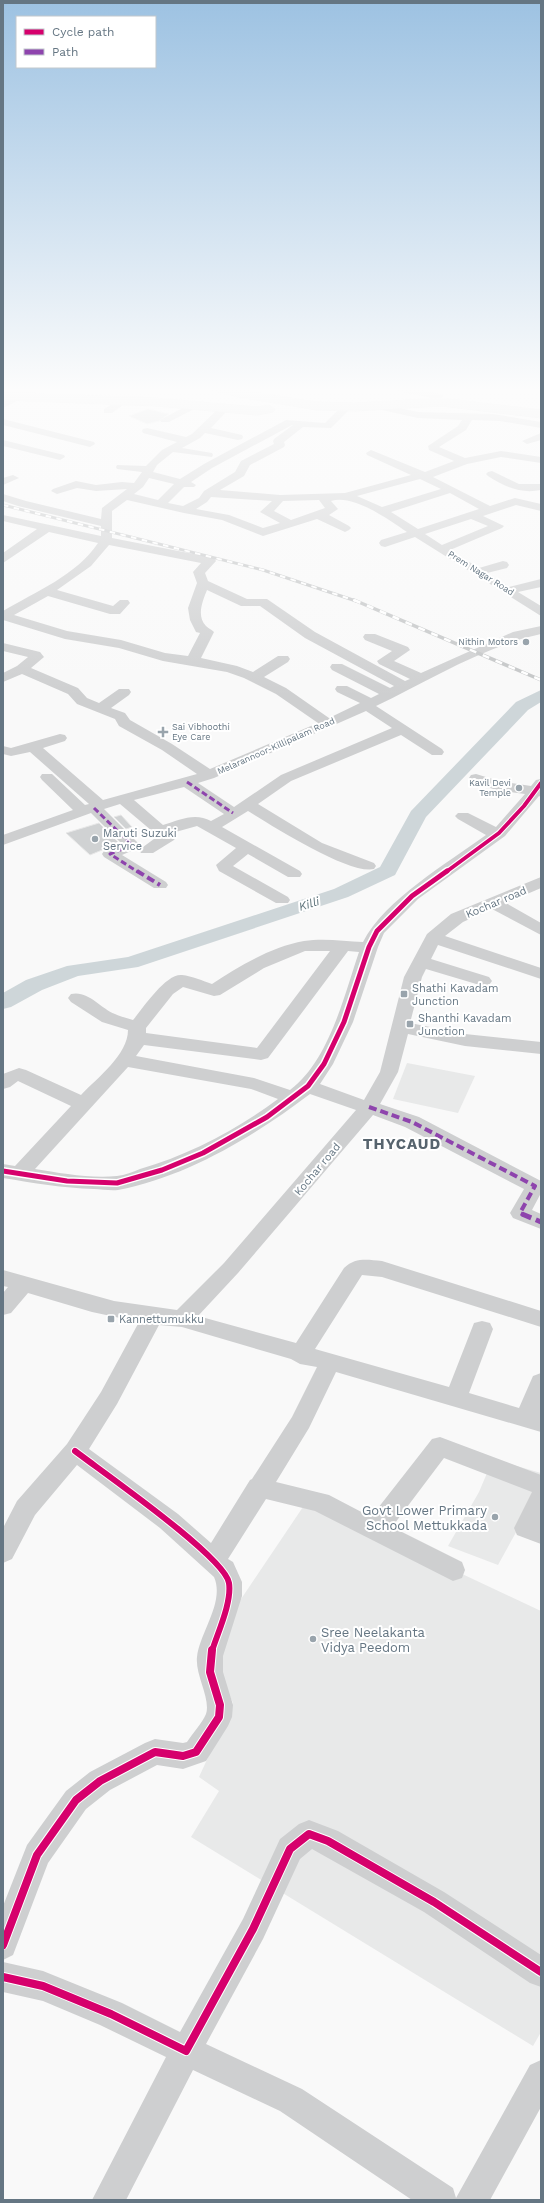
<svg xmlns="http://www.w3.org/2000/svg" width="544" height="2203" font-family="'Work Sans',sans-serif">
  <rect width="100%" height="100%" fill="#f9f9f9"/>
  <g fill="#e8e9e9">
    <path d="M407 1063 475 1076 458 1113 393 1099Z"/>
    <path d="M493 1459 541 1473V1487L498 1565 448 1546 479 1492Z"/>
    <path d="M307 1501 541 1611V2032L533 2046 191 1837 219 1791 199 1777 233 1703 214 1664 231 1614Z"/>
  </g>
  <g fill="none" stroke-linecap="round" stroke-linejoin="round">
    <path fill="#ced6d9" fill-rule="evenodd" d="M541 690V702L528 710 426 817 395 875 348 897 138 967 78 976 42 990 11 1007 3 1009V993L26 980 67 966 128 957 334 889 380 867 411 811 516 702Z"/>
  </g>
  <g fill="#d0d2d3" stroke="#e8e8e8">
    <path d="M148 409 169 414 159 421 147 424 129 416Z"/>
    <path d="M121 815 132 827 126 829 114 817Z"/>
    <path d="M99 823 119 843 90 855 66 833Z"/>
  </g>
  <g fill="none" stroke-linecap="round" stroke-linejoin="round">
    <g stroke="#d5d6d7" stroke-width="1">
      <g id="major">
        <path d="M210 388H228L317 402 355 403 441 398 541 410V418L441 406 355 411 317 410 238 397 212 390Z"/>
        <path d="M3 392 156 398 257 407 269 405 275 409 273 412 257 415 156 406 3 400Z"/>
      </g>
    </g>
    <g fill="#cecfd0" fill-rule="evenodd">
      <path d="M237 388H250L240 393 235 390Z"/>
      <path d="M391 388H410L442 394 443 396 438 399 396 391Z"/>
      <path d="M17 394 22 397 21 399 3 408V401Z"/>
      <path d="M122 398 126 399V403L112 413H104V409Z"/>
      <path d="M192 403 196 404V408L169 422H161L160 420Z"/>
      <path d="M377 403 418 412 493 414 541 422V428L500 421 472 420 466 430 439 447 465 458 501 451 541 457V463L501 457 467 464 433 477 490 506 515 498 541 504V511L516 505 483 516 504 526 502 528 450 550 479 568 503 561 507 562 509 565 507 568 487 573 509 587 541 579V587L518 592 541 606V616L415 537 385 547 381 546 379 543 381 540 407 532C389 520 354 494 331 501L338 509 329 515 349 526 351 528 349 530 345 532 317 519 263 536 222 520 184 513 127 500 112 511V538L214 558 216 561 205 573 208 581 247 599H267L315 632 405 681 410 679 379 664 377 661 392 651 365 640 363 637 365 634H375L408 647 410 650 394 661 421 673 513 632 541 626V634C484 646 428 681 376 706L442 749 444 752 442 755H432L401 735 291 781 258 804 322 843 374 863 376 866 374 869C349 875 271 825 248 811L222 827 300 871 302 874 300 877H288L248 854 233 866 288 897 290 900 288 903H276L219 871 216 865 236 848 197 826 172 833 176 837 174 840 153 853H141L139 850 158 836 120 804 104 809 140 845 138 848 122 855 166 882 168 885 166 888H154L104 857 102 854 104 851 122 844 91 813 3 845V835L73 810 42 780 40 777 42 774H52L85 805 89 804 30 752 11 756 3 754V746L11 748 60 734 65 735 67 738 65 741 43 748 103 800 197 774 162 750 119 726 115 719 77 704 68 694 22 674 3 682V673L17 666 28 657 3 651V643L40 652 44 657 31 668 78 688 87 698 99 703 119 689H129L131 692 129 695 111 708 125 713 130 720 172 744 210 769 318 723 276 694 244 678 227 672 163 661 119 648 65 639 3 620V611C35 592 77 575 98 543L49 532 3 563V553L37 529 3 521V515L101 536V526L18 506 3 501V494L26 501 101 519 102 508 127 489 96 491 77 488 57 494 51 491 53 489 76 481 96 485 122 482 134 483 142 472 117 469 116 467 117 465 146 466 162 450 177 442 143 433 142 431 143 429 147 428 186 437 192 434 220 407 224 406 229 409 211 428 242 435 243 437 242 439 238 440 205 433 200 438 182 448 212 453 213 455 212 457 173 452 157 465 153 472 180 479 204 464 286 420 325 423 343 405 347 404 352 407 331 428 303 427 284 442 285 445 284 447 250 465 244 476 220 490 280 495 345 493 411 475 367 455 366 453 371 450 425 472 454 461 429 450 428 446 458 426 462 420 418 418 373 408V404ZM292 425H293L274 439 273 441 274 444 241 461 235 472 204 491 199 498 183 506 168 503 184 487H194L196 485 191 482 212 468ZM149 478 174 484 158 500 134 494 143 487ZM420 479 441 489 382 507 357 496ZM450 493 479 509 418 529 391 512ZM211 497 272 501 260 512 280 523 263 528 229 515 196 509 207 502ZM319 500 325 508 291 520 274 511 283 501ZM471 519 488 526 442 545 425 534ZM109 545 201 563 193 572 197 583 188 608 190 620 196 632 200 633 188 656 165 653 121 640 67 631 14 615 48 596 110 614H120L130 603 128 600H120L113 606 57 590 91 566ZM207 590 241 606H260L305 638 394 686 390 688 342 664H332L330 667 332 670 379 694 371 698 347 686H337L335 689 337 692 360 703 329 718 286 688 264 677 288 662 290 659 288 656H278L253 672 237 666 201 658 214 632C211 629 209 629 206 626 196 616 203 600 207 590ZM366 711 392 728 281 775 234 807 198 783 214 778ZM184 787 224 814 211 821C195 812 179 820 163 825L134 800Z"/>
      <path d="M3 419 94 442 95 444 90 447 3 425Z"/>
      <path d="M541 433V440L527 444 522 441Z"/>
      <path d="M3 440 64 455 65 457 60 460 3 446Z"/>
      <path d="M492 471 519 484H541V490C521 494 505 487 488 476L486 474 488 472Z"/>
      <path d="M13 475 19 478 3 485V478Z"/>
      <path d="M476 774 499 781 531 786 536 780 541 779V797L539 796 505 836 418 899 384 933 378 947 353 1022 333 1064 320 1084 364 1100 380 1072 404 977 427 934 451 914 541 877V888L506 903 541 923V935L492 909 463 922 445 936 541 968V979L438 945 431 959 489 977 492 981 489 985 483 986 426 969 422 977 410 1023 465 1034 541 1042V1054L465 1046 408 1034 398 1072 380 1104 419 1117 541 1181V1193L532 1210 541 1214V1229L513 1218 510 1213 524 1189 405 1127 373 1115 238 1273 198 1316 296 1343 344 1268C356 1257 367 1260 382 1261L541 1311V1327L382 1277 362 1275 315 1349 449 1387 474 1323 482 1321 490 1323 493 1329 469 1393 519 1408 533 1376 541 1373V1432L336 1372 309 1428 276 1482 329 1495 371 1517 432 1439 440 1437 541 1475V1544L517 1535 514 1528 532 1492 444 1458 392 1527 462 1562 465 1570 462 1578 453 1581 315 1511 266 1499 228 1559 233 1562 242 1582V1596L223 1656V1672L233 1705 232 1717 228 1726 206 1761 183 1769 157 1765 110 1790 86 1809 48 1863 13 1955 3 1960V1906L27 1845 66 1791 90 1772 145 1743 155 1739 183 1743 187 1742C193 1733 202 1723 206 1714 211 1699 195 1675 197 1657 200 1632 225 1602 214 1577L160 1528 77 1465 35 1515 12 1559 3 1563V1528L17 1501 67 1444 101 1392 139 1322 92 1312 28 1293 11 1313 3 1315V1293L8 1287 3 1286V1270L114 1301 177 1310 224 1263 356 1110 310 1094C256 1135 187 1177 118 1190 110 1191 101 1189 94 1189 63 1188 33 1183 3 1178V1164L15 1166 71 1106 18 1081 10 1087 3 1089V1074L19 1068 26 1070 81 1095C97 1078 128 1055 128 1030L102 1022 71 1002 68 998 71 994C88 990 100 1008 115 1014 121 1017 127 1018 133 1020 143 1008 166 973 182 975 192 976 203 981 212 984 239 966 271 947 304 941 323 938 344 941 363 942 385 899 448 863 486 835L458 819 455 816 458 813H468L496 827 525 794 496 790 471 781 469 778 471 775ZM305 951H330L257 1048 146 1033V1028L173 994 183 987 214 996 220 995 264 968ZM348 951 359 952C344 996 329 1061 290 1090L254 1078 136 1056 144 1045 261 1060 268 1058ZM128 1067 251 1089 278 1099C238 1129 189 1155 140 1169 133 1172 125 1175 117 1176 92 1179 60 1173 35 1169ZM159 1325 182 1327 291 1359 300 1364 317 1367 292 1417 252 1479 250 1480 211 1543 178 1514 89 1449 117 1404Z"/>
      <path d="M309 1820 338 1831 444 1892 541 1955V1987L530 1983 424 1912 312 1849 300 1859 263 1939 206 2044 302 2089 453 2188 456 2198 530 2065 541 2060V2107L490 2200H412L280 2111 193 2070 126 2200H92L166 2057 100 2025 43 2001 3 1992V1962L43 1971 122 2003 180 2032 243 1919 280 1839 299 1824Z"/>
    </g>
    <use href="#major" fill="#e1e2e2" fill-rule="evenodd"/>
    <g stroke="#c3c5c6" stroke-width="3">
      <path id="rail-far1" d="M3 505 263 570 356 601"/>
    </g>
    <g stroke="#c3c5c6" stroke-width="3.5">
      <path id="rail" d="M354 600 541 680"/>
    </g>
    <use href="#rail-far1" stroke="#fff" stroke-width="2" stroke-dasharray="5.5" stroke-linecap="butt"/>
    <use href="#rail" stroke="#fff" stroke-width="2.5" stroke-dasharray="7" stroke-linecap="butt"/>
    <g stroke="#8e44ad" stroke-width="3" stroke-dasharray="6 3" stroke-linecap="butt">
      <path d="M187 782 233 813"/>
      <path d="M94 808 132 845 110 854 138 872"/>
    </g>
    <g stroke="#8e44ad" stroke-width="4" stroke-dasharray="8 4" stroke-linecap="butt">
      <path d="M137 871 160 885"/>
      <path d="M369 1107 412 1122 535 1186 520 1213 524 1215"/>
    </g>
    <path stroke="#8e44ad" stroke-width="5" stroke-dasharray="10 5" stroke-linecap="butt" d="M522 1214 541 1222"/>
    <g stroke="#fff" stroke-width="6">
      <path id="cycleway-far3" d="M446 872 499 833 524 806 541 783"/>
    </g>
    <g stroke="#fff" stroke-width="8">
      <path id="cycleway-far2" d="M3 1171 67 1181 117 1183 162 1170 203 1153 267 1117 308 1086 324 1064 344 1022 369 947 377 931 412 896 447 871"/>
    </g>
    <g stroke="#fff" stroke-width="8">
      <path id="cycleway-far1" d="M75 1451C101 1471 225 1557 229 1583 232 1602 218 1632 212 1651"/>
    </g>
    <g stroke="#fff" stroke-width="10">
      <g id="cycleway">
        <path d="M3 1945 37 1855 76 1800 100 1781 155 1752 183 1756 196 1752 219 1717 220 1705 210 1672 212 1650"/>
        <path d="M3 1977 43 1986 111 2014 186 2051 253 1929 290 1849 309 1834 328 1841 434 1902 541 1972"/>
      </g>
    </g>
    <use href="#cycleway-far3" stroke="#d6006c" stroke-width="4"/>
    <use href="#cycleway-far2" stroke="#d6006c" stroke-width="5"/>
    <use href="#cycleway-far1" stroke="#d6006c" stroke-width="6"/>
    <use href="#cycleway" stroke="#d6006c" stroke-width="8"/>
  </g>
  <linearGradient id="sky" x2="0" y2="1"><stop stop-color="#9dc2e2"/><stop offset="0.56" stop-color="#fcfcfc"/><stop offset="1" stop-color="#fcfcfc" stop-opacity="0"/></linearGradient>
  <rect width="544" height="696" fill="url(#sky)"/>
  <g fill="#99a4ac" stroke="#fff" stroke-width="1.5">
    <circle cx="526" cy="642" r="4"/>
    <path d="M161 726h4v4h4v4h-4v4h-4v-4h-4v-4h4z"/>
    <circle cx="519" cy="788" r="4"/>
    <circle cx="95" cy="839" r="4"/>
    <rect x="400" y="990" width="8" height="8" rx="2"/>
    <rect x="406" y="1020" width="8" height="8" rx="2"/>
    <rect x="107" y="1315" width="8" height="8" rx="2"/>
    <circle cx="495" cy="1517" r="4"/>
    <circle cx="313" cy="1639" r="4"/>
  </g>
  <g text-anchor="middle" stroke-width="4" stroke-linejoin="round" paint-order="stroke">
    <g font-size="9" fill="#657683" stroke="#fff">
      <text transform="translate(481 573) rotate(32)" y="3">Prem Nagar Road</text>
      <text transform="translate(276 746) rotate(-24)" y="3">Melarannoor-Killipalam Road</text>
    </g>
    <g font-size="9" fill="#657683" stroke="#fff" text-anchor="end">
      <text x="518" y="645">Nithin Motors</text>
      <text x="172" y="730" text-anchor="start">Sai Vibhoothi<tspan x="172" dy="10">Eye Care</tspan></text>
      <text x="511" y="786">Kavil Devi<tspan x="511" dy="10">Temple</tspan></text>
    </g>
    <g font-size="11" fill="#657683" stroke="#fff" text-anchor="start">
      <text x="103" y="837">Maruti Suzuki<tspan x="103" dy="13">Service</tspan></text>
      <text x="412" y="992">Shathi Kavadam<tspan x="412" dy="13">Junction</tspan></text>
      <text x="418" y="1022">Shanthi Kavadam<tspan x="418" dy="13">Junction</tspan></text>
      <text x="119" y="1323">Kannettumukku</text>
    </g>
    <g font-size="11" fill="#657683" stroke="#fff">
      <text transform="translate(496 902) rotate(-23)" y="4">Kochar road</text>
      <text transform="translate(317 1169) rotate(-50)" y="4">Kochar road</text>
    </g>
    <g font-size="12" font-style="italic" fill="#60757c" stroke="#fff">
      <text transform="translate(309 904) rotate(-18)" y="4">Killi</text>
    </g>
    <g font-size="13" fill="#657683" stroke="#fff" text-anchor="end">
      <text x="487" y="1515">Govt Lower Primary<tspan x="487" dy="15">School Mettukkada</tspan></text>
      <text x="321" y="1637" text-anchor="start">Sree Neelakanta<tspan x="321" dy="15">Vidya Peedom</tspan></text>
    </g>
    <g font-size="15" font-weight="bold" letter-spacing="1" fill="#57646e" stroke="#fff">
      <text x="402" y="1149">THYCAUD</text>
    </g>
  </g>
  <rect width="544" height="2203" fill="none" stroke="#657683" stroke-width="8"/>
  <rect x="16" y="16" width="140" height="52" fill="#ffffff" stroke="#c1c8cd"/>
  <rect x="24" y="29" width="20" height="6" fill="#d6006c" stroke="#c1c8cd"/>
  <text x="52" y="36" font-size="12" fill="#657683">Cycle path</text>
  <rect x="24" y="49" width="20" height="6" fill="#8e44ad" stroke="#c1c8cd"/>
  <text x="52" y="56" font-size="12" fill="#657683">Path</text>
</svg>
